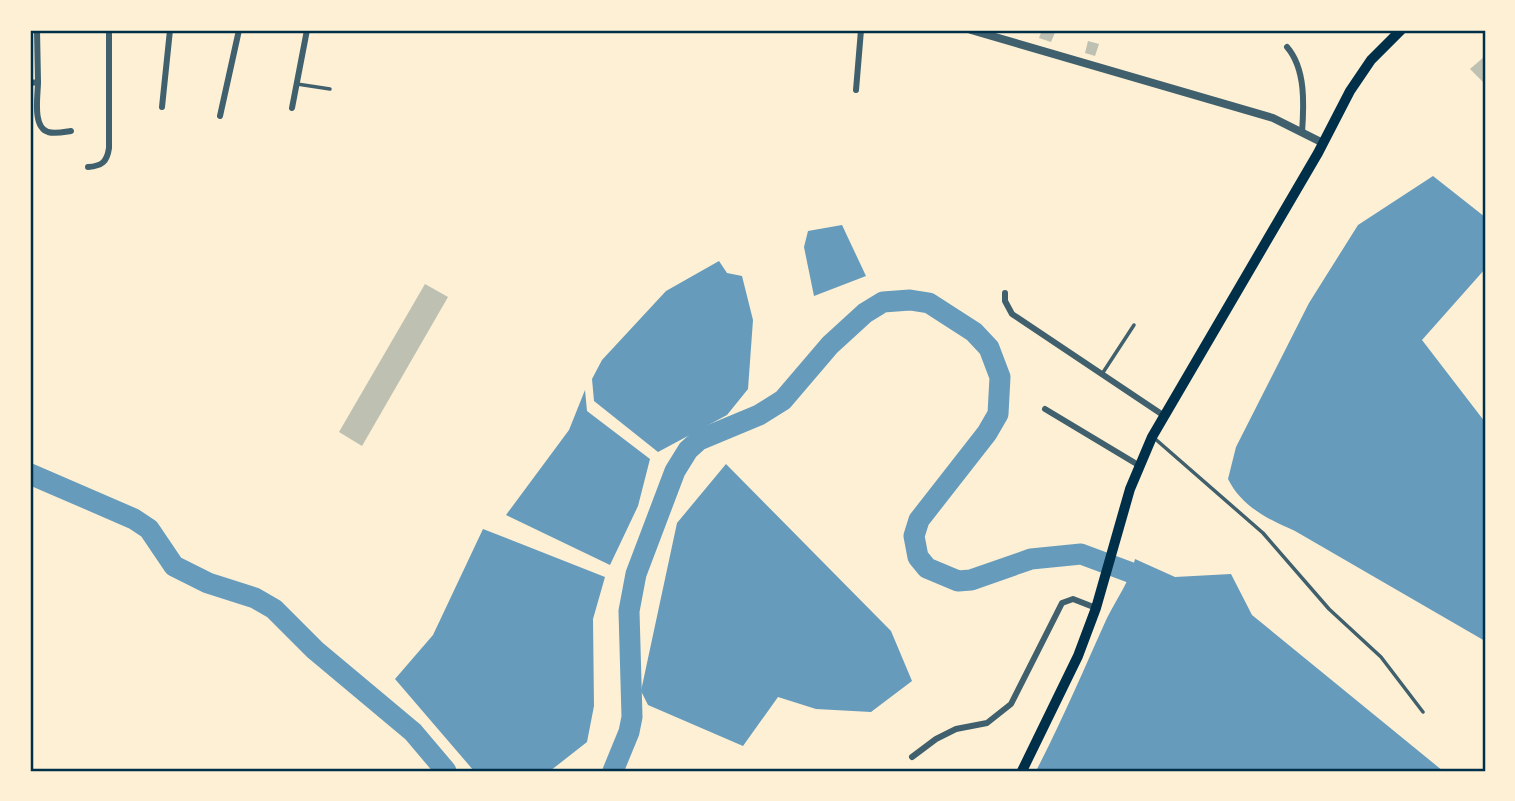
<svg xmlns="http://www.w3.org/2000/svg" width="1515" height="801" font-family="Figtree,sans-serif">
  <rect width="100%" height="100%" fill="#fdf0d5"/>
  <g fill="#669bbc">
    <path d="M1433 176 1485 217V269L1422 340 1485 422V641L1295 531C1268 519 1242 507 1228 479L1236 447 1309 303 1358 225Z"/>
    <path d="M842 225 866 276 814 296 804 247 808 231Z"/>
    <path d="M719 261 727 273 742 276 753 320 748 389 727 415 658 452 594 401 592 379 602 360 666 291Z"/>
    <path d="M585 390 587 411 650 459 638 506 610 565 506 515 569 430Z"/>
    <path d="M726 464 891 631 912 681 871 712 816 709 778 697 743 746 648 705 641 691 677 523Z"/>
    <path d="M483 529 605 577 593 619 594 706 587 742 550 771H474L395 679 433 635Z"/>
    <path d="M1135 559 1175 577 1231 574 1252 615 1443 771H1036C1062 721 1084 669 1107 618 1117 598 1130 581 1135 559Z"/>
  </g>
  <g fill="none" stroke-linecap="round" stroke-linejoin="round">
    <g stroke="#669bbc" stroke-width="21">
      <path d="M30 474 134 519 149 529 174 566 208 583 255 598 274 609 315 650 413 732 446 771"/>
      <path d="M613 771 629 732 632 717 629 611 636 574 675 471 688 450 699 440 759 415 783 400 830 345 865 313 883 302 910 300 929 303 974 332 989 348 1000 377 998 414 987 433 919 520 914 536 918 557 927 568 958 581 971 580 1031 559 1081 554 1132 573"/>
    </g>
  </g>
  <g fill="#bec0b2">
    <path d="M1042 30H1056L1051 42 1039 38Z"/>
    <path d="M1088 41 1099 44 1095 56 1085 53Z"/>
    <path d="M1485 56V84L1470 69Z"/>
    <path d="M425 284 448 297 362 446 339 432Z"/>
  </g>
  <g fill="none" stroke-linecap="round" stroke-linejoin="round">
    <g stroke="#3f606c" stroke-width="3.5">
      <path d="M297 84 330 89"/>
      <path d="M1102 374 1134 325"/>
      <path d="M1153 437 1263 533 1329 609 1381 657 1423 712"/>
    </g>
    <g stroke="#3f606c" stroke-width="6">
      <path d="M1287 47C1306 69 1304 105 1302 133"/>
      <path d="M38 82C38 95 32 127 48 132 55 134 64 132 71 131"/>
      <path d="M30 83 38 82 37 30"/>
      <path d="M856 90 861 30"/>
      <path d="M162 107 170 30"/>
      <path d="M292 108 307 30"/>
      <path d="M220 116 239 30"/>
      <path d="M88 167C102 166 107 162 109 148V30"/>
      <path d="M1005 293V301L1012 314 1163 415"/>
      <path d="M1045 409 1140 466"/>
      <path d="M912 757 936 739 956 729 987 723 1011 704 1062 603 1073 599 1096 608"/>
    </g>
    <path stroke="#3f606c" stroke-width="8" d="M971 30 1273 118 1323 143"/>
    <path stroke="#003049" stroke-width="10" d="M1022 771 1078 656 1096 608 1130 489 1152 437 1318 153 1350 91 1371 60 1401 30"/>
  </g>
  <rect width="1515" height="801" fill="none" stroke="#fdf0d5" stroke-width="63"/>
  <rect x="32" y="32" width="1452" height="738" fill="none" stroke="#003049" stroke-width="2.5"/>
</svg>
